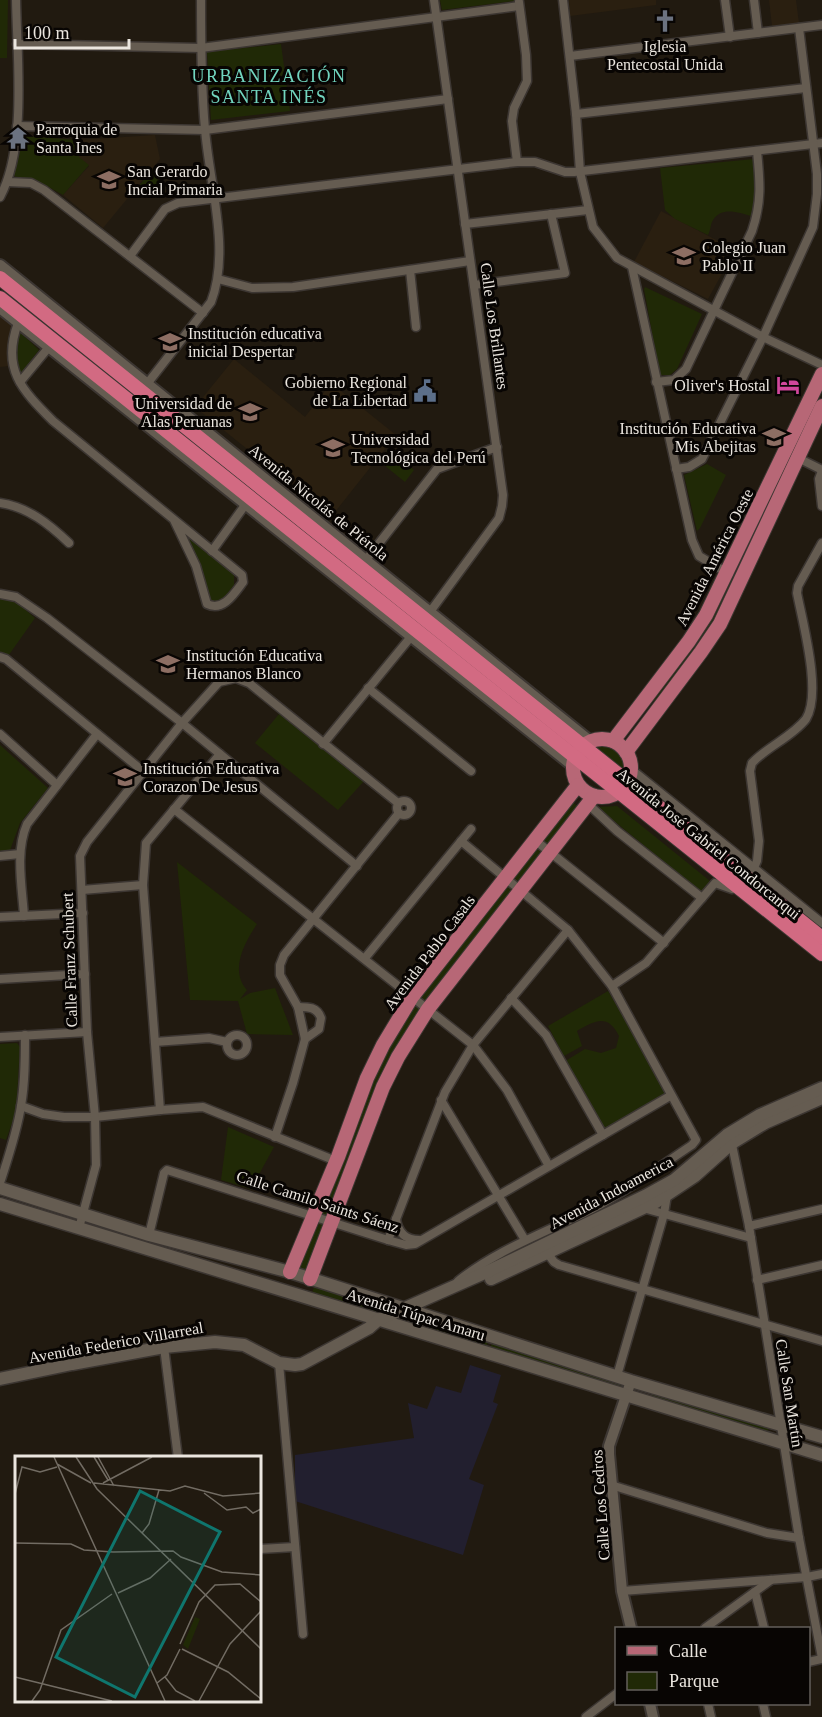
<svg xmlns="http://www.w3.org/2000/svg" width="822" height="1717" font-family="Georgia,serif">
  <rect width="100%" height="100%" fill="#211a10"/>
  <g fill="#2a1f10">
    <path d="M569 0H656V5L570 16Z"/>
    <path d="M769 0H796L799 23 772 26Z"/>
    <path d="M155 135 160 159 103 228 63 195 89 166 78 157V140Z"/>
    <path d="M661 211 735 250 708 299 634 262Z"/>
    <path d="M0 310 16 323 7 349 9 366 0 367Z"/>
    <path d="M234 359 305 417 331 383 396 435 331 517 195 407Z"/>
  </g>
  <path fill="#221f2f" d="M470 1365 501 1375 493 1402 498 1404 469 1479 484 1485 463 1555 295 1501V1455L414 1438 408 1403 427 1409 436 1386 461 1393Z"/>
  <g fill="#202906">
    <path d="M0 0H8L7 58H0Z"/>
    <path d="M440 0H515V1L442 10Z"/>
    <path d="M281 44 290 111 211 120 207 52Z"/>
    <path d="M24 136 78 140 79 157 89 165 63 195 45 185 14 176Z"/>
    <path d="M754 159 757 182 751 216C739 213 722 206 713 220 710 225 711 229 708 235L675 219 665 210 660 168Z"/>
    <path d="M156 165 163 196 147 185 141 190 138 187Z"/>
    <path d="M645 287 702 314 677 369 670 375H660L644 289Z"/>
    <path d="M21 333 39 350 21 373 17 372 15 341Z"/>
    <path d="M389 449 414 470 405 482 379 461Z"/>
    <path d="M707 464 726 475 700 528 697 531 684 475Z"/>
    <path d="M181 532 231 570 234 576V585L222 600 211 605 193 564Z"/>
    <path d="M728 577 738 582 715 627 658 704 650 697Z"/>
    <path d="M16 597 21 606 35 618 6 659 0 656V598Z"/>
    <path d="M279 714 364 781 338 810 255 743Z"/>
    <path d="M597 744C615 747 626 755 627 774L592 747Z"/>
    <path d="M0 745 48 788 20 823 9 853H0Z"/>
    <path d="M571 801 580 808 522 884 513 877Z"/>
    <path d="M617 806 710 881 701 892 597 807Z"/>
    <path d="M177 862 257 924C245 942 229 970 247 990L240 999 250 993 275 988 293 1035 247 1034 238 1001 190 1000Z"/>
    <path d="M508 884 516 890 428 1004 420 998Z"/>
    <path d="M608 991 670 1095 605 1134 562 1063 585 1049 601 1053 616 1048 619 1036C608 1014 596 1020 577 1031L582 1046 564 1056 548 1026Z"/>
    <path d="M416 1001 425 1009 387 1069 333 1218 320 1214 378 1065Z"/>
    <path d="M17 1043 20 1047 16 1112 6 1140 0 1138V1044Z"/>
    <path d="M228 1127 274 1147 251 1189 221 1180Z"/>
    <path d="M318 1219 330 1223 310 1275 298 1270Z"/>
    <path d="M314 1287 384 1307 381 1317 311 1296Z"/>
    <path d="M430 1321 489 1339 486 1348 427 1330Z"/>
    <path d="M493 1340 625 1381 622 1390 490 1349Z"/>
    <path d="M654 1388 770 1425 766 1436 650 1400Z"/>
  </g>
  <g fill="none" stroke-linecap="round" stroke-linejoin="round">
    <g stroke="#3c3632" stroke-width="11">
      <g id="minor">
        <path d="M563 0 576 114 580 172 593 227 617 258 763 337 822 365"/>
        <path d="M725 0 730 37"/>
        <path d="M754 0 758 33"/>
        <path d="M17 44 201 48 519 6"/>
        <path d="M570 56 822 25"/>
        <path d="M576 114 806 88"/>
        <path d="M17 126 205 130 448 99"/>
        <path d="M517 162 512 121 514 108 527 81 526 55 519 2"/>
        <path d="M8 182 31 183 44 190 203 313"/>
        <path d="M0 197C27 147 17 57 16 0"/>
        <path d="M465 224 588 210"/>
        <path d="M130 256 165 209 178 203 517 162H535L565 172H574L822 143"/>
        <path d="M632 267 692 540 699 556 729 574"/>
        <path d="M410 270 416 327"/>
        <path d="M218 279 252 288 293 287 470 261"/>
        <path d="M474 285 565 273 551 214"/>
        <path d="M18 323C1 369 22 390 53 421L242 575 243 582C234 594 223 612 207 604L196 566 174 520"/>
        <path d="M20 382 49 347"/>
        <path d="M656 382 674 380 686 369 752 231C762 202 760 181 757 151"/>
        <path d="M129 407 211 302C231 251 209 182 205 129 201 86 201 43 201 0"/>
        <path d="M798 458 822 470"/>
        <path d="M676 469 689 467 702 459 763 337 813 227 817 194V174L799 28"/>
        <path d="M822 471 819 479 822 506"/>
        <path d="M0 503C28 507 49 524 69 543"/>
        <path d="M212 551 248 501"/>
        <path d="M366 560 437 469 497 447"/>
        <path d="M0 594 16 597 47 618 182 723 357 866"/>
        <path d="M427 616 499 518 502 506 503 495 434 0"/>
        <path d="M0 657 6 659 144 772"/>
        <path d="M368 688 471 771"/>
        <path d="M0 734 57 785"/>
        <path d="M323 744 414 633"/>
        <path d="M631 769 822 923"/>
        <circle cx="404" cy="808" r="7"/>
        <path d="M588 804 617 831 702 898"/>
        <path d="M174 809 473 1045 507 1090 549 1166"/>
        <path d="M536 841 664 943"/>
        <path d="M0 856 20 854"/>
        <path d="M82 890 143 885"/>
        <path d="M24 916C22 886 15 852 27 824L97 734"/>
        <path d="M0 917 83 913"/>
        <path d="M365 958 471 829"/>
        <path d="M0 979 85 974"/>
        <path d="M612 986 646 963 715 883 732 889 738 887 753 870 757 861 759 841 750 771 752 763C768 746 792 737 806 719 822 693 803 624 797 593L798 586 822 543"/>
        <path d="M511 998 546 1035 603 1135"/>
        <path d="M298 1007C309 1007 317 1007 321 1018L319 1029 305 1039"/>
        <circle cx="237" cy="1045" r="10"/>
        <path d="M0 1037 87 1032"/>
        <path d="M155 1042 209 1038 227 1042"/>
        <path d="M441 1100 525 1240"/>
        <path d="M21 1106 43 1114 64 1117H95L160 1110 203 1107 336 1161"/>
        <path d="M160 1110 143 885 146 843 220 754"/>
        <path d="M275 1137 293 1083 305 1039 298 1007 280 975V965L284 955 399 813"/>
        <path d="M731 1140 749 1226 799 1538 822 1658"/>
        <path d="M0 1183C8 1158 17 1132 21 1106 25 1082 25 1059 25 1035"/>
        <path d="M643 1208 751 1238"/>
        <path d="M396 1219C398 1232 405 1240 419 1240"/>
        <path d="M749 1226 822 1209"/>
        <path d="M79 1228 96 1165 95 1117 87 1032 80 856 87 842 182 723 219 682 236 678 249 683 398 803"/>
        <path d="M149 1235 164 1173 167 1170 388 1240 406 1245 415 1244 670 1096"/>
        <path d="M388 1240 445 1092 473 1045 568 930"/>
        <path d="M548 1254 554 1262 559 1265 822 1341"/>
        <path d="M757 1280 822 1265"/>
        <path d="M458 1281C499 1248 550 1231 596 1207 629 1190 660 1166 692 1145L696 1140 612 986 568 930 461 841"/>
        <path d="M164 1347 178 1458"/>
        <path d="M279 1363 303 1634"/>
        <path d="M617 1376 664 1214 667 1195"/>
        <path d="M611 1485 767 1533 799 1538"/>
        <path d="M260 1549 295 1547"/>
        <path d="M622 1591 807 1577 822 1574"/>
        <path d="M755 1592 764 1628"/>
        <path d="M705 1628 771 1580"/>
        <path d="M808 1662 822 1659"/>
        <path d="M708 1704 711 1717"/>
        <path d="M763 1704 766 1717"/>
        <path d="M586 1717 616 1694"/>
      </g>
    </g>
    <g stroke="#3c3632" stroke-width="14">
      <g id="tertiary">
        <path d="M0 265 590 741"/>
        <path d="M0 308 573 766"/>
        <path d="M631 1381 609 1446V1454L622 1591 631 1628"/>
        <path d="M650 1704 653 1717"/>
      </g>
    </g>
    <g stroke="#3c3632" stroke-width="15">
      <g id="secondary">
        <path d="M0 1188 149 1235 290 1272 631 1381 822 1437"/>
        <path d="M0 1204 822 1455"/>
        <path d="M491 1279 656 1202 695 1176 732 1143 765 1123 822 1098"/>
        <path d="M0 1379 72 1364 164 1347 215 1342 244 1345 279 1363 295 1365 302 1364 369 1328 378 1320 489 1271 645 1196 674 1180 727 1135 760 1115 822 1088"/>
      </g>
    </g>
    <g stroke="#3c3632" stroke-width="16">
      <g id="primary">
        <circle cx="602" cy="768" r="29"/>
        <path d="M613 741 689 641 706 615 822 374"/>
        <path d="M626 752 701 652 720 624 822 406"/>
        <path d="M290 1272 338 1157 367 1078 383 1045 412 997 578 785"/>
        <path d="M310 1279 383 1087 398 1057 428 1009 594 796"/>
      </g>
    </g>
    <g stroke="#3c3632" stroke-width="16">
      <g id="trunk">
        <path d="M0 278 822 938"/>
        <path d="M0 298 822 954"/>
      </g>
    </g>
    <use href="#minor" stroke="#655c51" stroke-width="8"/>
    <use href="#tertiary" stroke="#655c51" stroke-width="10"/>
    <use href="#secondary" stroke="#655c51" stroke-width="12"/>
    <use href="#primary" stroke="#b76776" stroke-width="14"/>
    <use href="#trunk" stroke="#d26a82" stroke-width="14"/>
  </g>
  <defs>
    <g id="church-bare" transform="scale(1.8)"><path d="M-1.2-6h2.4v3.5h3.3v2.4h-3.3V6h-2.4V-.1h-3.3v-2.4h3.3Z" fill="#6b7280" stroke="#080503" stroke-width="2.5" paint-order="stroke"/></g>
    <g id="temple-bare" transform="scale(1.8)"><path d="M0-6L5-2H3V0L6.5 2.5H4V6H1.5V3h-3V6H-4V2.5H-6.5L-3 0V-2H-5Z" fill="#6b7280" stroke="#080503" stroke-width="2.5" paint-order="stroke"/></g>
    <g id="school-bare" transform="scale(1.8)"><path d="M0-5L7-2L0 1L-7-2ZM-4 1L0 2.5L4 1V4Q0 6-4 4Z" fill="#8d6e63" stroke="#080503" stroke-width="2.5" paint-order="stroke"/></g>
    <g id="university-bare" transform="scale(1.8)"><path d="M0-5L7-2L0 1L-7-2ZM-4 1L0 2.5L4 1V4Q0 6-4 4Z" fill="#8d6e63" stroke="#080503" stroke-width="2.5" paint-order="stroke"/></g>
    <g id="hotel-bare" transform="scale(1.8)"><path d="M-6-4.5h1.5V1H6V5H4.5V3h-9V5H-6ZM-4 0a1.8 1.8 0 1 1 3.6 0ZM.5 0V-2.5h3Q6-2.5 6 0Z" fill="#d1479c" stroke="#080503" stroke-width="2.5" paint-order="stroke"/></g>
    <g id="civic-bare" transform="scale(1.8)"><path d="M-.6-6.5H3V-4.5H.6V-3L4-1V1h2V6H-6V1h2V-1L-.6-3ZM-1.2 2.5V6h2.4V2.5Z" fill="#5c6f8a" stroke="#080503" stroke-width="2.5" paint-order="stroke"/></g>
  </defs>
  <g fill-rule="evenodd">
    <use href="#church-bare" x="665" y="21"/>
    <use href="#temple-bare" x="18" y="138"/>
    <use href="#school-bare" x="109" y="180"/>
    <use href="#university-bare" x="684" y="256"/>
    <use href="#school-bare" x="170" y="342"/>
    <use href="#hotel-bare" x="788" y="385"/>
    <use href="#civic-bare" x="425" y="391"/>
    <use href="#university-bare" x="250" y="412"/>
    <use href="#school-bare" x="774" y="437"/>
    <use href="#university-bare" x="333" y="448"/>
    <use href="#school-bare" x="168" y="664"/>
    <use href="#school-bare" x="125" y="777"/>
  </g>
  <g text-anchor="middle" stroke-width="6" stroke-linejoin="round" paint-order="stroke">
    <g font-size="16" fill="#ebe6df" stroke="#080503" text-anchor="start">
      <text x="665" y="52" text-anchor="middle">Iglesia<tspan x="665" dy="18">Pentecostal Unida</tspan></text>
      <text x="36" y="135">Parroquia de<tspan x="36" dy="18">Santa Ines</tspan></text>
      <text x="127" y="177">San Gerardo<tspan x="127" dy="18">Incial Primaria</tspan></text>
      <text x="702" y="253">Colegio Juan<tspan x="702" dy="18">Pablo II</tspan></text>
      <text x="188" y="339">Institución educativa<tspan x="188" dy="18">inicial Despertar</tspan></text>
      <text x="407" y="388" text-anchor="end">Gobierno Regional<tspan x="407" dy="18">de La Libertad</tspan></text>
      <text x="770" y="391" text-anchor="end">Oliver's Hostal</text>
      <text x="232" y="409" text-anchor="end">Universidad de<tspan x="232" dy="18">Alas Peruanas</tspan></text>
      <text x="756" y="434" text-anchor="end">Institución Educativa<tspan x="756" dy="18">Mis Abejitas</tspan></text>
      <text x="351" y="445">Universidad<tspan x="351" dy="18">Tecnológica del Perú</tspan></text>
      <text x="186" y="661">Institución Educativa<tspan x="186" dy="18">Hermanos Blanco</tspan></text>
      <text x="143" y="774">Institución Educativa<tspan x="143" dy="18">Corazon De Jesus</tspan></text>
    </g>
    <g font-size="16" fill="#ebe6df" stroke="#080503">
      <text transform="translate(495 326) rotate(82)" y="6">Calle Los Brillantes</text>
      <text transform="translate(319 502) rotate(39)" y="6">Avenida Nicolás de Piérola</text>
      <text transform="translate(714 557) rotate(-63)" y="6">Avenida América Oeste</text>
      <text transform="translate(709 843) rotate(39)" y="6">Avenida José Gabriel Condorcanqui</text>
      <text transform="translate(429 952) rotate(-53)" y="6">Avenida Pablo Casals</text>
      <text transform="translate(69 960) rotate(-92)" y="6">Calle Franz Schubert</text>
      <text transform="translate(611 1192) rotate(-28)" y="6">Avenida Indoamerica</text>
      <text transform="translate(318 1201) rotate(18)" y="6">Calle Camilo Saints Sáenz</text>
      <text transform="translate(416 1314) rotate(17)" y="6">Avenida Túpac Amaru</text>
      <text transform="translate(116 1342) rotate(-10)" y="6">Avenida Federico Villarreal</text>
      <text transform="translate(790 1393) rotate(81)" y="6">Calle San Martín</text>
      <text transform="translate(600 1505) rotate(-94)" y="6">Calle Los Cedros</text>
    </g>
    <g font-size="18" letter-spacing="1.5" fill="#72d5bf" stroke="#080503">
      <text x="269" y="82">URBANIZACIÓN<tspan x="269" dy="21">SANTA INÉS</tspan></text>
    </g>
  </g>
  <g transform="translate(15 1456)">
    <rect width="246" height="246" fill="#211a10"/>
    <path d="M180 161 185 163 173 193 168 189Z" fill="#202906"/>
    <path fill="none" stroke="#726c63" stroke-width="1.5" d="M39 1 150 245M61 1 82 33 246 193M79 1 93 24M83 1 99 30M42 8 76 27M79 27 155 35 170 30 208 40 246 37M88 27 137 1M189 37 212 54 231 51 238 57 246 53M0 38 7 11 25 16 42 11M127 77 134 68 144 34M0 87 56 88 69 94 98 96 158 95 166 101 207 116 246 119M103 137 135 122 156 103M165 188 184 146 200 129 225 128 246 146M167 193 213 216 246 243M0 221 97 245M150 221 161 235 180 245M142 227 152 219 165 193M17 245 25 234 46 174 97 138M184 245 215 188 246 155"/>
    <path fill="#0f766e" fill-opacity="0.15" stroke="#0f766e" stroke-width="3" d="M125 35 205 76 120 241 41 201Z"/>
    <rect width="246" height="246" fill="none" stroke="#ebe6df" stroke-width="3"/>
  </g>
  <rect x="615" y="1627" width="195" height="78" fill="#080503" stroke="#635f5b" stroke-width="1.5"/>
  <rect x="627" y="1646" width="30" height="9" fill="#b76776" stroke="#635f5b" stroke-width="1.5"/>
  <text x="669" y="1657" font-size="18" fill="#ebe6df">Calle</text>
  <rect x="627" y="1672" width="30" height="18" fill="#202906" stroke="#635f5b" stroke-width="1.5"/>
  <text x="669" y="1687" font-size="18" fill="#ebe6df">Parque</text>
  <path d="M15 39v9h114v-9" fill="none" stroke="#ebe6df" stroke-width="3"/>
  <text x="24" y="39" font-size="18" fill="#ebe6df" stroke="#080503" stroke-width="4.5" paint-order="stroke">100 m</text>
</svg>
